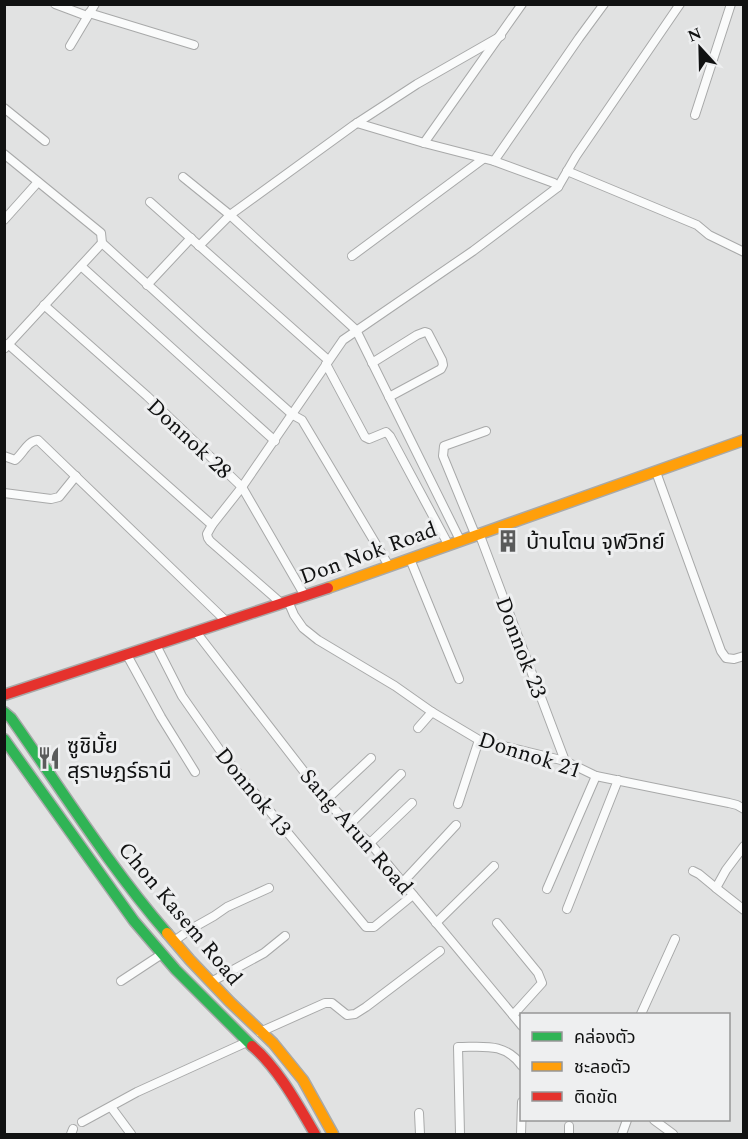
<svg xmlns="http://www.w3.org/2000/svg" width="748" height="1139" font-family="Spectral,'Noto Sans Thai',serif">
  <rect width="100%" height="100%" fill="#e1e2e2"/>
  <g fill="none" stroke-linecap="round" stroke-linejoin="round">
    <g stroke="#a8a9a9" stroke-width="10">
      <g id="street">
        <path d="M55 4 87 16"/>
        <path d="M89 13 194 45"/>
        <path d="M70 46 95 4"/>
        <path d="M4 108 45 141"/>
        <path d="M695 115 731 4"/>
        <path d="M357 123 424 143 494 161 554 183 558 187"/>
        <path d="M424 143 522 4"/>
        <path d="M4 154 101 233 102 243 202 334 293 415 302 420 389 566"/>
        <path d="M494 161 579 38 604 4"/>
        <path d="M567 171 697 225 709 235 744 252"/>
        <path d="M183 177 230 215 356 330 460 540"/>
        <path d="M150 202 328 360"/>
        <path d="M4 220 38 182"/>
        <path d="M199 246 230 215 354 125 417 84 501 36"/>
        <path d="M352 256 483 159"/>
        <path d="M81 266 275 441"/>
        <path d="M147 285 191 238"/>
        <path d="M44 305 147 396 242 487 305 596"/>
        <path d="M8 344 212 525"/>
        <path d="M5 348 102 243"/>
        <path d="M372 363 417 335 425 332 428 333 442 360 443 365 441 369 389 397"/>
        <path d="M326 364 365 437 369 439 386 432 390 436 448 544"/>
        <path d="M4 456 15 460C23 454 27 441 38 440L226 621"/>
        <path d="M656 472 721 651 726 658 734 659 744 656"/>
        <path d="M4 493 51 499 59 497 76 476"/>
        <path d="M479 533 565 761"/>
        <path d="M475 534 443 456 444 446 486 431"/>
        <path d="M410 559 459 679"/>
        <path d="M288 601 294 615 303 628 318 640 395 686 432 712 479 740 565 761 596 776 729 803 737 805 744 809"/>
        <path d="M281 603 210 541 208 538 207 534 212 525 242 487 343 340 473 251 558 187 576 156 680 4"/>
        <path d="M196 632 326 800 349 825 370 843 522 1026"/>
        <path d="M156 645 182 696 224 756 366 927H374L413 895"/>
        <path d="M127 655 161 717 195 772"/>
        <path d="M418 728 432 712"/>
        <path d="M326 800 371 758"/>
        <path d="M458 804 479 740"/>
        <path d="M349 825 401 774"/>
        <path d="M370 843 412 803"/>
        <path d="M744 846 726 870 716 888 744 910"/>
        <path d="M693 871 699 874 716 888"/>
        <path d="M403 882 456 825"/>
        <path d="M547 889 596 776"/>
        <path d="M567 909 618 780"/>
        <path d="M436 923 494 866"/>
        <path d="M497 923 538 973 542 983 513 1015"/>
        <path d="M174 941 191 929 214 916 227 907 269 888"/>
        <path d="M121 981 162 954"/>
        <path d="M211 982 264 953 285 936"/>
        <path d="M641 1014 675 939"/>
        <path d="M260 1032 325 1003H332L347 1015 355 1014 366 1007 440 951"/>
        <path d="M111 1107 131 1134"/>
        <path d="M419 1113 420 1134"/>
        <path d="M654 1120 673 1134"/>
        <path d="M82 1122 137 1092 247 1042"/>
        <path d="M569 1126V1134"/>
        <path d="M71 1134 73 1129"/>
        <path d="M460 1134 458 1047C483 1047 505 1042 522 1066"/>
        <path d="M521 1134 522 1102"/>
        <path d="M622 1134 627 1120"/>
      </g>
    </g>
    <g stroke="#a8a9a9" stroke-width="13">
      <g id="fast">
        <path d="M4 712 11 718C62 790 109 866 167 933"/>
        <path d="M4 739 134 921 176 970 252 1046"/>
      </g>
    </g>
    <g stroke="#a8a9a9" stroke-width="13">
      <g id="slow">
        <path d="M328 588 744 440"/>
        <path d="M167 933 190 960 230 1002 273 1043 303 1080 333 1134"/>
      </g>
    </g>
    <g stroke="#a8a9a9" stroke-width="13">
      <g id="jam">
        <path d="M4 695 328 588"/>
        <path d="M252 1046C278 1068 298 1105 315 1134"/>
      </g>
    </g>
    <use href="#street" stroke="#fafbfb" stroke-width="8"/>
    <use href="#fast" stroke="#30b455" stroke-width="10"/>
    <use href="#slow" stroke="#ff9f0a" stroke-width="10"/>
    <use href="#jam" stroke="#e5322d" stroke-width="10"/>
  </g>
  <defs>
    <g id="building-bare" transform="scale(1.8)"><path d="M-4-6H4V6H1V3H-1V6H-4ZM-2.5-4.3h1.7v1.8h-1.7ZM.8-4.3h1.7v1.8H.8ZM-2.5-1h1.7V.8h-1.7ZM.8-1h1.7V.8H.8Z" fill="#5a5b5b" stroke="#eeeff0" stroke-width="2.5" paint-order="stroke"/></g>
    <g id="restaurant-bare" transform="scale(1.8)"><path d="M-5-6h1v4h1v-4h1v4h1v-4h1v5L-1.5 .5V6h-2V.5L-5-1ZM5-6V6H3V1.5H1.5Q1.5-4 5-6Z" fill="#5a5b5b" stroke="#eeeff0" stroke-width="2.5" paint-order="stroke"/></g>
  </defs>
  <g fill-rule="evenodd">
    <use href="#building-bare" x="508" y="541"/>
    <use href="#restaurant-bare" x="49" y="758"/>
  </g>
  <g text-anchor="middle" stroke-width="6" stroke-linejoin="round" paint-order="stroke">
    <g font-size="22" fill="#111212" stroke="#eeeff0">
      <text transform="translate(190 438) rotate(43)" y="8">Donnok 28</text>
      <text transform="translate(368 552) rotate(-20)" y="8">Don Nok Road</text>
      <text transform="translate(522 647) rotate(69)" y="8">Donnok 23</text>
      <text transform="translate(530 754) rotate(18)" y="8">Donnok 21</text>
      <text transform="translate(254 791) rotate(51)" y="8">Donnok 13</text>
      <text transform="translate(357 831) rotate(49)" y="8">Sang Arun Road</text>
      <text transform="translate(181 913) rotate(50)" y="8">Chon Kasem Road</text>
    </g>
    <g font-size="22" fill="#111212" stroke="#eeeff0" text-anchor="start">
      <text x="526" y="549">บ้านโตน จุฬวิทย์</text>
      <text x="67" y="753">ซูชิมั้ย<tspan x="67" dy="25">สุราษฎร์ธานี</tspan></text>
    </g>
  </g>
  <rect width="748" height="1139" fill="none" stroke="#111212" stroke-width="12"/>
  <rect x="520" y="1013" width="210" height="108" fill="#eeeff0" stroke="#969797" stroke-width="1.5"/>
  <rect x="532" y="1032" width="30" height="9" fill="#30b455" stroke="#969797" stroke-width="1.5"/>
  <text x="574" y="1043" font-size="18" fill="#111212">คล่องตัว</text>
  <rect x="532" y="1062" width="30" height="9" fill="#ff9f0a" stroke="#969797" stroke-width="1.5"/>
  <text x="574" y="1073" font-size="18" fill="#111212">ชะลอตัว</text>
  <rect x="532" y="1092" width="30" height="9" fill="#e5322d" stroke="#969797" stroke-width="1.5"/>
  <text x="574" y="1103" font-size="18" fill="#111212">ติดขัด</text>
  <g transform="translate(700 48) rotate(338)" stroke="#eeeff0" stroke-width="4.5" paint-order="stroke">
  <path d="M0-4.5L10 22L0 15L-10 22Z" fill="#111212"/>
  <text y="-9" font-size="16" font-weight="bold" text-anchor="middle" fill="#111212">N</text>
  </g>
</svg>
